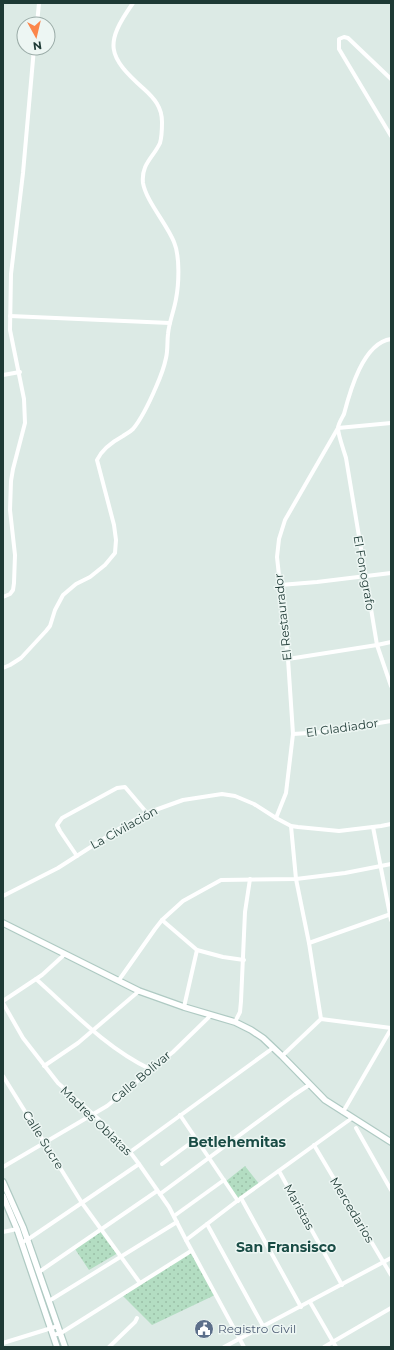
<svg xmlns="http://www.w3.org/2000/svg" width="394" height="1350" font-family="Montserrat,sans-serif">
  <defs>
    <pattern id="park-dots" width="8" height="8" patternUnits="userSpaceOnUse"><rect width="8" height="8" fill="#b3ddc2"/><path d="M2 2h.1M6 6h.1" fill="none" stroke="#9abea7" stroke-width="1.8" stroke-linecap="round"/></pattern>
  </defs>
  <rect width="100%" height="100%" fill="#dceae5"/>
  <g fill="url(#park-dots)">
    <path d="M245 1166 260 1185 238 1201 225 1182Z"/>
    <path d="M102 1230 118 1253 89 1270 75 1249Z"/>
    <path d="M191 1251 215 1295 152 1325 123 1296Z"/>
  </g>
  <g fill="none" stroke-linecap="round" stroke-linejoin="round">
    <g stroke="#afcac3" stroke-width="8">
      <g id="secondary">
        <path d="M3 923 139 991 184 1007 235 1022 251 1030 263 1038 282 1056 325 1100 391 1142"/>
        <path d="M3 1182 23 1227 65 1347"/>
        <path d="M3 1196 17 1229 57 1347"/>
      </g>
    </g>
    <g stroke="#fff" stroke-width="4">
      <path d="M37 24 39 3"/>
      <path d="M391 79 348 38 344 37 339 39V49L391 136"/>
      <path d="M10 316 170 323"/>
      <path d="M391 339C363 343 350 391 344 414 342 418 338 424 338 428 338 435 344 451 346 458L377 645 391 686"/>
      <path d="M3 375 20 372"/>
      <path d="M280 585 317 582 391 573"/>
      <path d="M3 597 10 594 13 590 14 583 15 555 10 510 11 481 13 469 25 423 24 399 10 330 11 274 23 173 34 48"/>
      <path d="M288 659 377 645 391 642"/>
      <path d="M3 668 10 665 21 658 46 631 50 626 55 610 63 595 76 584 90 577 105 565 115 553 116 540 114 525 97 460C102 449 112 442 123 436 126 434 130 432 133 429 143 417 150 401 156 387 160 378 164 368 166 358 168 350 167 342 168 334 169 322 174 311 176 299 179 284 180 256 174 242 167 224 146 201 143 183 141 164 153 158 160 143 162 136 162 129 162 122 162 107 154 98 144 89 107 56 104 44 133 3"/>
      <path d="M293 734 324 732 391 721"/>
      <path d="M276 818 286 793 293 734 288 659 277 557 279 539 285 520 338 428 391 423"/>
      <path d="M291 826 296 879 309 943 321 1019"/>
      <path d="M373 827 391 920"/>
      <path d="M77 856 60 831 57 825 62 818 117 788 125 787 147 813"/>
      <path d="M3 896 58 868 122 827 147 813 183 800 222 794 235 796 254 804 276 818 291 826 298 827 339 831 381 826 391 824"/>
      <path d="M162 920 197 950 223 957 244 960"/>
      <path d="M309 943 391 914"/>
      <path d="M36 979C72 1011 106 1048 150 1069"/>
      <path d="M119 980 155 929 162 920 183 901 221 880 296 879 345 873 391 864"/>
      <path d="M3 1001 42 975 65 954"/>
      <path d="M3 1003 23 1038 58 1083 104 1124 130 1152 139 1164 169 1207 186 1240 244 1347"/>
      <path d="M184 1007 197 950"/>
      <path d="M235 1022 240 1012 241 1001 245 912 250 879"/>
      <path d="M282 1056 321 1019 391 1028"/>
      <path d="M44 1066 78 1043 139 991"/>
      <path d="M3 1076 82 1203 140 1283"/>
      <path d="M343 1112 391 1029"/>
      <path d="M180 1115 238 1201"/>
      <path d="M356 1128 391 1190"/>
      <path d="M314 1145 391 1275"/>
      <path d="M130 1152 273 1048"/>
      <path d="M162 1164 196 1139"/>
      <path d="M3 1167 107 1106 173 1052 211 1015"/>
      <path d="M279 1171 342 1285"/>
      <path d="M160 1194 294 1095 309 1085"/>
      <path d="M241 1198 301 1307"/>
      <path d="M174 1216 224 1180"/>
      <path d="M207 1224 263 1326"/>
      <path d="M3 1232 17 1229"/>
      <path d="M186 1240 241 1198 352 1118"/>
      <path d="M22 1242 27 1240 139 1164"/>
      <path d="M39 1272 157 1191"/>
      <path d="M49 1301 177 1222"/>
      <path d="M310 1302 336 1347"/>
      <path d="M53 1335 61 1333 191 1251"/>
      <path d="M3 1343 58 1326"/>
      <path d="M109 1347 135 1322 137 1318"/>
      <path d="M224 1347 391 1258"/>
      <path d="M324 1347 391 1308"/>
    </g>
    <use href="#secondary" stroke="#fff" stroke-width="5.5"/>
  </g>
  <defs>
    <g id="civic-disc" transform="scale(1)"><circle r="9.5" fill="#5c6f8a" stroke="#edf6f3"/><path d="M-.6-6.5H3V-4.5H.6V-3L4-1V1h2V6H-6V1h2V-1L-.6-3ZM-1.2 2.5V6h2.4V2.5Z" fill="#fff"/></g>
  </defs>
  <g fill-rule="evenodd">
    <use href="#civic-disc" x="204" y="1329"/>
  </g>
  <g text-anchor="middle" stroke-width="3" stroke-linejoin="round" paint-order="stroke">
    <g font-size="12" fill="#1e3a35" stroke="#edf6f3">
      <text transform="translate(364 573) rotate(80)" y="4">El Fonografo</text>
      <text transform="translate(283 617) rotate(-96)" y="4">El Restaurador</text>
      <text transform="translate(342 728) rotate(-8)" y="4">El Gladiador</text>
      <text transform="translate(124 828) rotate(-29)" y="4">La Civilación</text>
      <text transform="translate(141 1077) rotate(-40)" y="4">Calle Bolívar</text>
      <text transform="translate(96 1121) rotate(44)" y="4">Madres Oblatas</text>
      <text transform="translate(43 1140) rotate(58)" y="4">Calle Sucre</text>
      <text transform="translate(299 1207) rotate(61)" y="4">Maristas</text>
      <text transform="translate(352 1210) rotate(59)" y="4">Mercedarios</text>
    </g>
    <g font-size="12" fill="#4e5e75" stroke="#edf6f3" text-anchor="start">
      <text x="218" y="1333">Registro Civil</text>
    </g>
    <g font-size="14" font-weight="bold" fill="#194c45" stroke="#edf6f3">
      <text x="237" y="1147">Betlehemitas</text>
      <text x="286" y="1252">San Fransisco</text>
    </g>
  </g>
  <rect width="394" height="1350" fill="none" stroke="#1e3a35" stroke-width="8"/>
  <g transform="translate(36 36) rotate(172)"><circle r="19" fill="#edf6f3" stroke="#9aaba7"/>
  <path d="M0-3L7 15L0 10L-7 15Z" fill="#fb864a"/>
  <text y="-6" font-size="11" font-weight="bold" text-anchor="middle" fill="#1e3a35">N</text>
  </g>
</svg>
